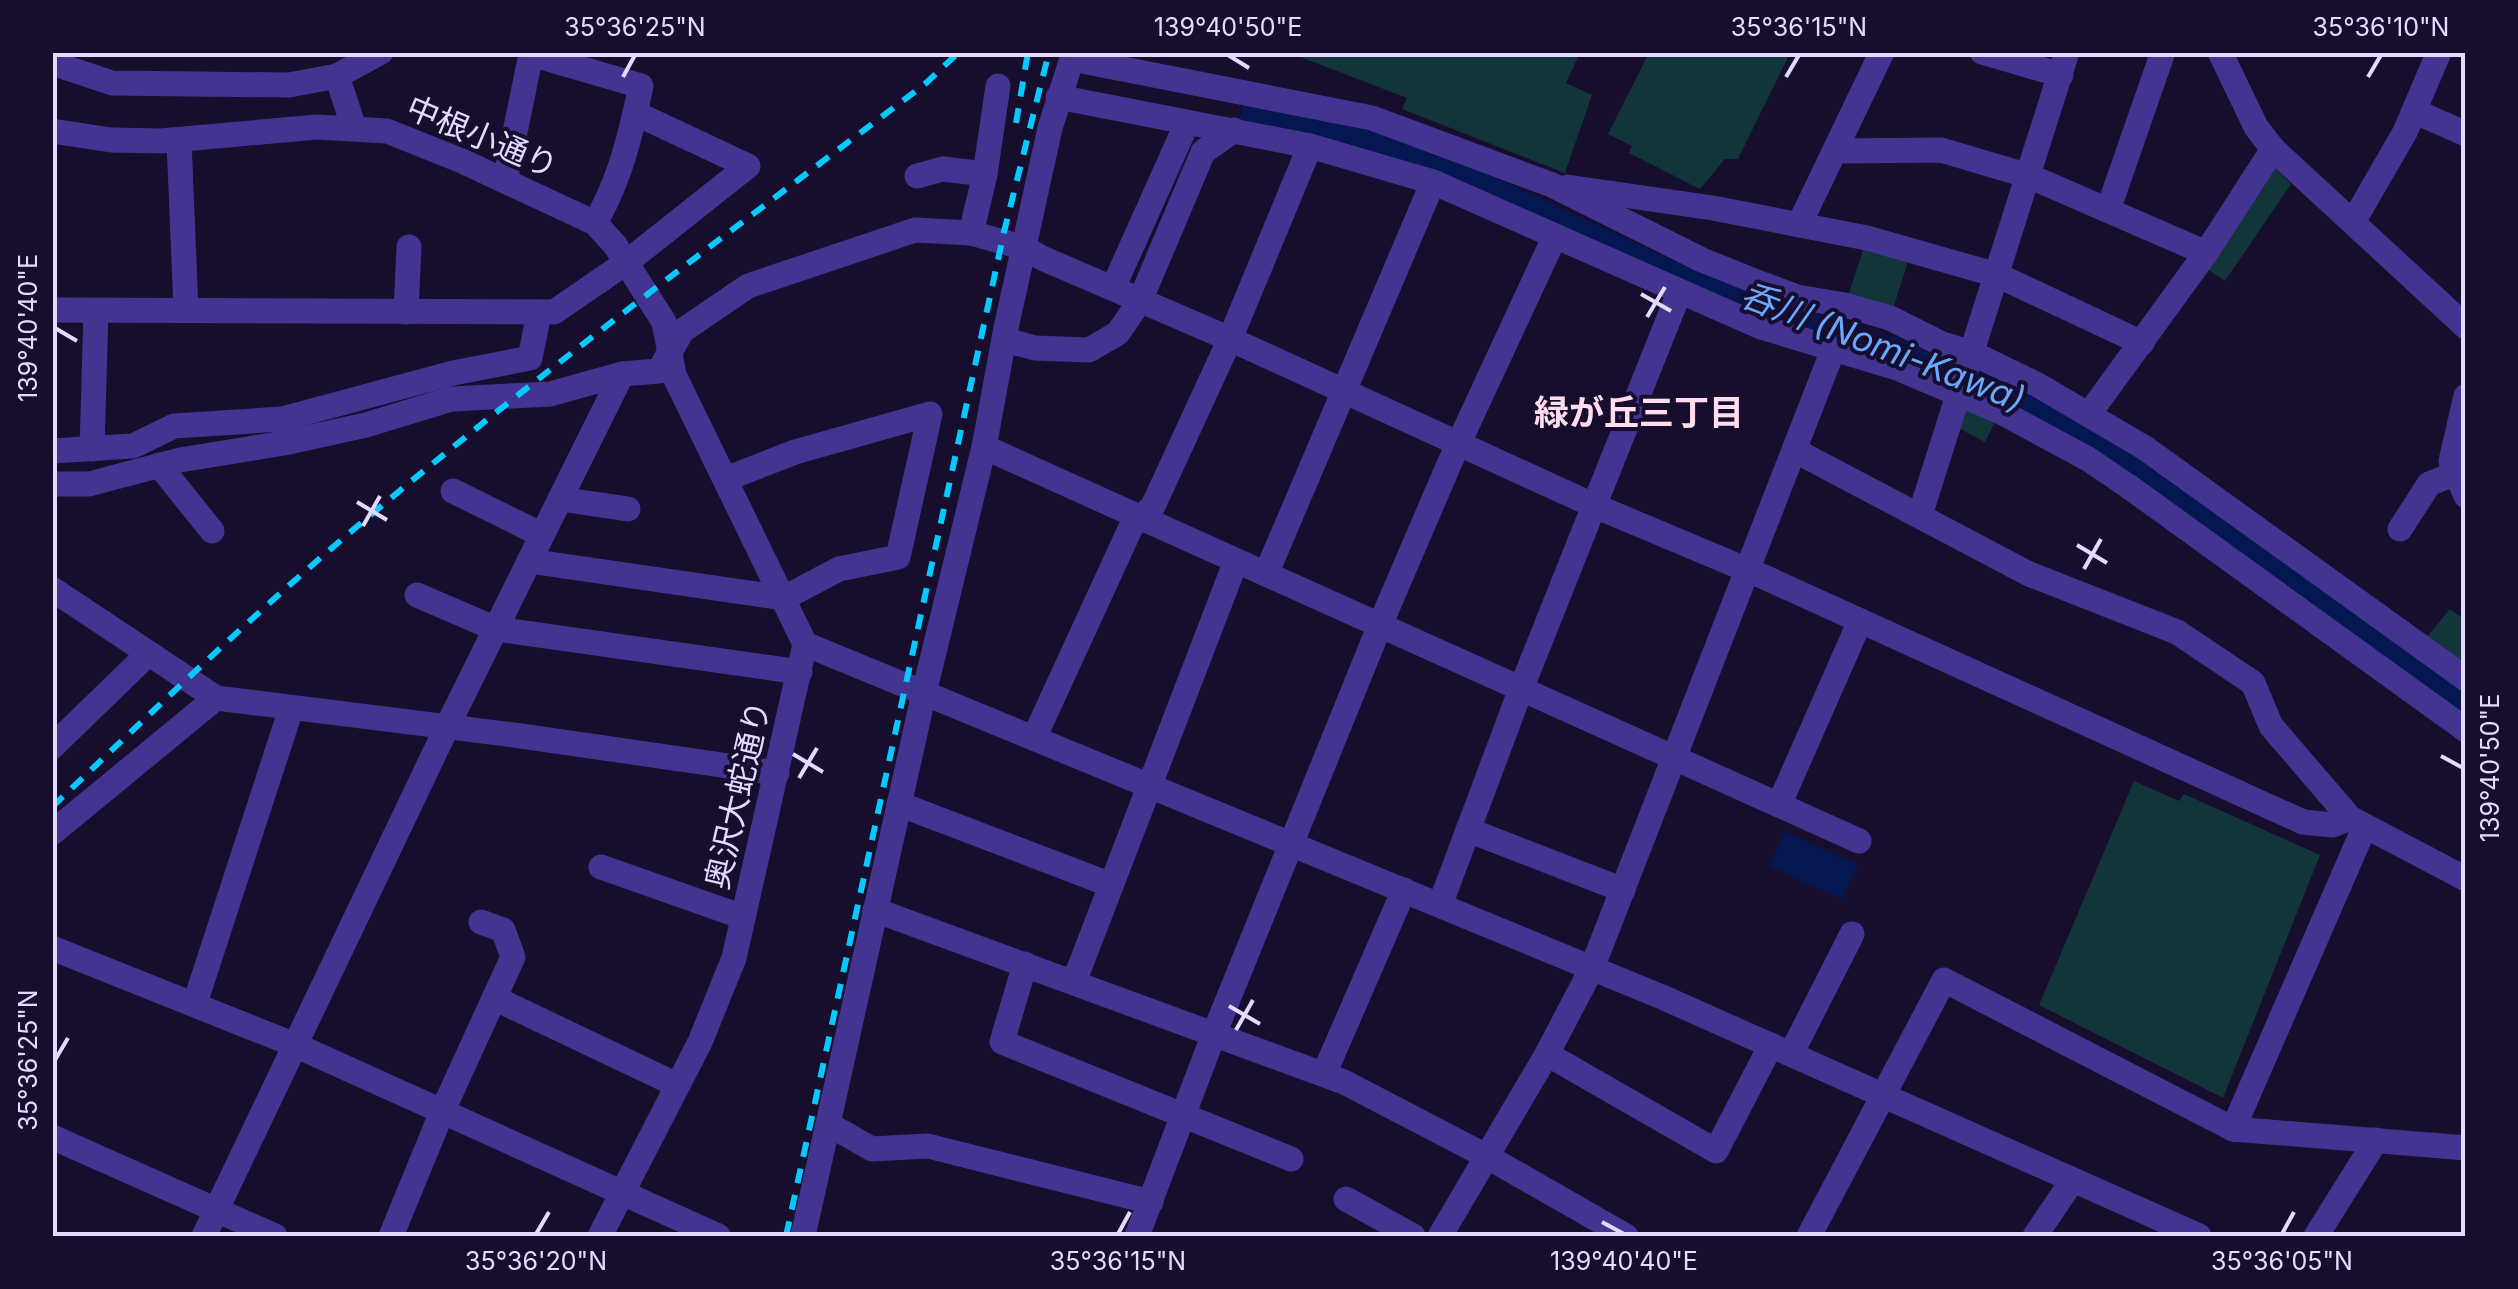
<svg xmlns="http://www.w3.org/2000/svg" width="2518" height="1289" font-family="Inter,'Noto Sans JP',sans-serif">
  <rect width="100%" height="100%" fill="#170e2d"/>
  <g fill="#113538">
    <path d="M1290 53H1580L1566 83 1592 95 1565 173 1402 109 1407 98Z"/>
    <path d="M1649 53H1790L1738 159H1725L1700 189 1629 153 1632 146 1608 134Z"/>
    <path d="M2271 164 2291 184 2225 281 2204 267Z"/>
    <path d="M1867 238 1911 252 1890 318 1845 305Z"/>
    <path d="M1968 403 1999 414 1985 442 1958 428Z"/>
    <path d="M2450 609 2465 620V653L2456 665 2425 639Z"/>
    <path d="M2134 781 2179 801 2184 794 2320 855 2223 1098 2039 1005Z"/>
  </g>
  <g fill="#051750">
    <path d="M1244 101 1364 128 1458 160 1692 269 1781 303 1947 353 2096 425 2465 689V720L2088 450 1552 227 1238 125Z"/>
    <path d="M1785 832 1858 865 1842 899 1769 866Z"/>
  </g>
  <g fill="none" stroke-linecap="round" stroke-linejoin="round">
    <g stroke="#433491" stroke-width="25">
      <path d="M1982 52 2061 75"/>
      <path d="M2220 52 2256 127 2273 149 2466 327"/>
      <path d="M1072 59 1372 118 1552 185 1702 260 1757 282 1797 297 1845 305 1890 318 1942 344 1972 353 2038 385 2145 448 2466 679"/>
      <path d="M52 63 112 83 289 85 337 76 381 52"/>
      <path d="M337 76 354 128"/>
      <path d="M1058 97 1310 146 1433 182 1761 327 1897 368 2001 412 2088 459 2128 486 2466 730"/>
      <path d="M2414 111 2466 134"/>
      <path d="M52 131 111 140 161 141 317 127 387 131 462 161 595 223 615 245 664 322 674 375 805 644 734 958 700 1042 600 1236"/>
      <path d="M179 141 186 310"/>
      <path d="M1837 151 1941 150 2029 176 2206 253"/>
      <path d="M917 176 943 169 985 174"/>
      <path d="M505 181 531 54 641 86 635 113"/>
      <path d="M1567 187 1713 208 1867 238 1997 275 2142 343"/>
      <path d="M2108 210 2163 52"/>
      <path d="M2353 222 2405 132 2439 52"/>
      <path d="M1799 225 1882 52"/>
      <path d="M971 233 985 174 998 86"/>
      <path d="M1113 288 1187 123"/>
      <path d="M52 310 554 312 627 262 748 166 635 113C626 153 615 188 595 223"/>
      <path d="M406 312 409 247"/>
      <path d="M1005 340 1035 348 1089 350 1118 333 1140 301 1203 152 1234 130"/>
      <path d="M2466 396 2451 461 2466 496"/>
      <path d="M2089 414 2206 253 2273 149"/>
      <path d="M984 447 1859 841"/>
      <path d="M92 449 96 311"/>
      <path d="M52 451 133 446 174 426 282 419 453 373 530 358 539 313"/>
      <path d="M1796 451 2029 574 2177 632 2253 683 2271 726 2350 818 2466 879"/>
      <path d="M159 465 212 531"/>
      <path d="M52 484H89L180 460 284 443 366 425 451 399 550 394 622 374 659 371 682 331 748 286 915 230 971 233 1025 248 1042 258 1230 339 1595 506 1764 577 2303 822 2333 825 2350 818"/>
      <path d="M453 491 542 535"/>
      <path d="M560 499 628 509"/>
      <path d="M1920 515 2067 52"/>
      <path d="M2400 529 2429 484 2456 473"/>
      <path d="M529 561 784 598 839 569 898 557 930 414 795 452 726 479"/>
      <path d="M1266 574 1433 182"/>
      <path d="M52 589 216 698 514 735 777 773"/>
      <path d="M417 595 496 629 800 672"/>
      <path d="M805 644 1662 997 2199 1236"/>
      <path d="M1034 738 1131 527 1153 506 1230 339 1310 146"/>
      <path d="M52 747 148 654"/>
      <path d="M899 804 1111 885"/>
      <path d="M1779 805 1860 621"/>
      <path d="M1468 830 1623 890"/>
      <path d="M52 833 216 698"/>
      <path d="M601 867 743 917"/>
      <path d="M1440 905 1521 689 1679 293"/>
      <path d="M875 910 1344 1082 1486 1156 1626 1236"/>
      <path d="M52 948 295 1045 718 1236"/>
      <path d="M1025 964 1002 1042 1291 1159"/>
      <path d="M1074 982 1236 561"/>
      <path d="M494 998 677 1085"/>
      <path d="M195 1003 291 709"/>
      <path d="M1547 1054 1716 1151 1771 1045"/>
      <path d="M1791 1054 1852 934"/>
      <path d="M1324 1074 1404 890"/>
      <path d="M828 1124 872 1149 928 1146 1151 1202"/>
      <path d="M2233 1129 2365 826"/>
      <path d="M52 1137 275 1236"/>
      <path d="M1346 1199 1413 1236"/>
      <path d="M204 1236 447 727 622 374"/>
      <path d="M391 1236 442 1112 513 957 503 930 481 922"/>
      <path d="M803 1236 924 693 984 447 1006 328 1050 128 1074 52"/>
      <path d="M1137 1236 1214 1034 1380 625 1450 462 1555 236"/>
      <path d="M1440 1236 1547 1054 1592 968 1833 350"/>
      <path d="M1809 1236 1944 980 2233 1129 2466 1148"/>
      <path d="M2035 1236 2072 1181"/>
      <path d="M2316 1236 2376 1140"/>
    </g>
    <g stroke="#06caff" stroke-width="6" stroke-dasharray="15 12" stroke-linecap="butt">
      <path d="M1016 123 1028 52"/>
      <path d="M52 807C149 715 245 622 347 535 533 377 730 232 925 84L959 52"/>
      <path d="M786 1236 1004 232 1049 52"/>
    </g>
  </g>
  <path fill="none" stroke="#e3daff" stroke-width="4" d="M1228 55 1249 68M623 77 635 55M1786 77 1799 55M2368 77 2381 55M1641 294 1671 311M1647 317 1665 287M55 328 77 341M357 502 387 520M363 526 380 496M2077 545 2107 563M2084 569 2101 539M793 754 823 772M2441 756 2463 768M799 778 817 748M1229 1006 1260 1024M1236 1030 1253 1000M55 1060 68 1038M1602 1222 1624 1234M536 1234 549 1212M1118 1234 1130 1212M2282 1234 2294 1212"/>
  <g text-anchor="middle" stroke-width="8" stroke-linejoin="round" paint-order="stroke">
    <g font-size="32" fill="#e3daff" stroke="#170e2d">
      <text transform="translate(482 137) rotate(23)" y="11">中根小通り</text>
      <text transform="translate(738 795) rotate(-77)" y="11">奥沢大蛇通り</text>
    </g>
    <g font-size="35" font-style="italic" fill="#68a8ff" stroke="#170e2d">
      <text transform="translate(1883 347) rotate(21)" y="12">呑川 (Nomi-Kawa)</text>
    </g>
    <g font-size="35" font-weight="bold" fill="#ffdcee" stroke="#170e2d">
      <text x="1639" y="425">緑が丘三丁目</text>
    </g>
  </g>
  <rect width="2518" height="1289" fill="none" stroke="#170e2d" stroke-width="110"/>
  <rect x="55" y="55" width="2408" height="1179" fill="none" stroke="#e3daff" stroke-width="4"/>
  <g font-size="25" text-anchor="middle" fill="#e3daff">
    <text x="635" y="36">35°36'25"N</text>
    <text x="1228" y="36">139°40'50"E</text>
    <text x="1799" y="36">35°36'15"N</text>
    <text x="2381" y="36">35°36'10"N</text>
    <text transform="translate(28 328) rotate(-90)" y="9">139°40'40"E</text>
    <text transform="translate(2490 768) rotate(-90)" y="9">139°40'50"E</text>
    <text transform="translate(28 1060) rotate(-90)" y="9">35°36'25"N</text>
    <text x="536" y="1270">35°36'20"N</text>
    <text x="1118" y="1270">35°36'15"N</text>
    <text x="1624" y="1270">139°40'40"E</text>
    <text x="2282" y="1270">35°36'05"N</text>
  </g>
</svg>
